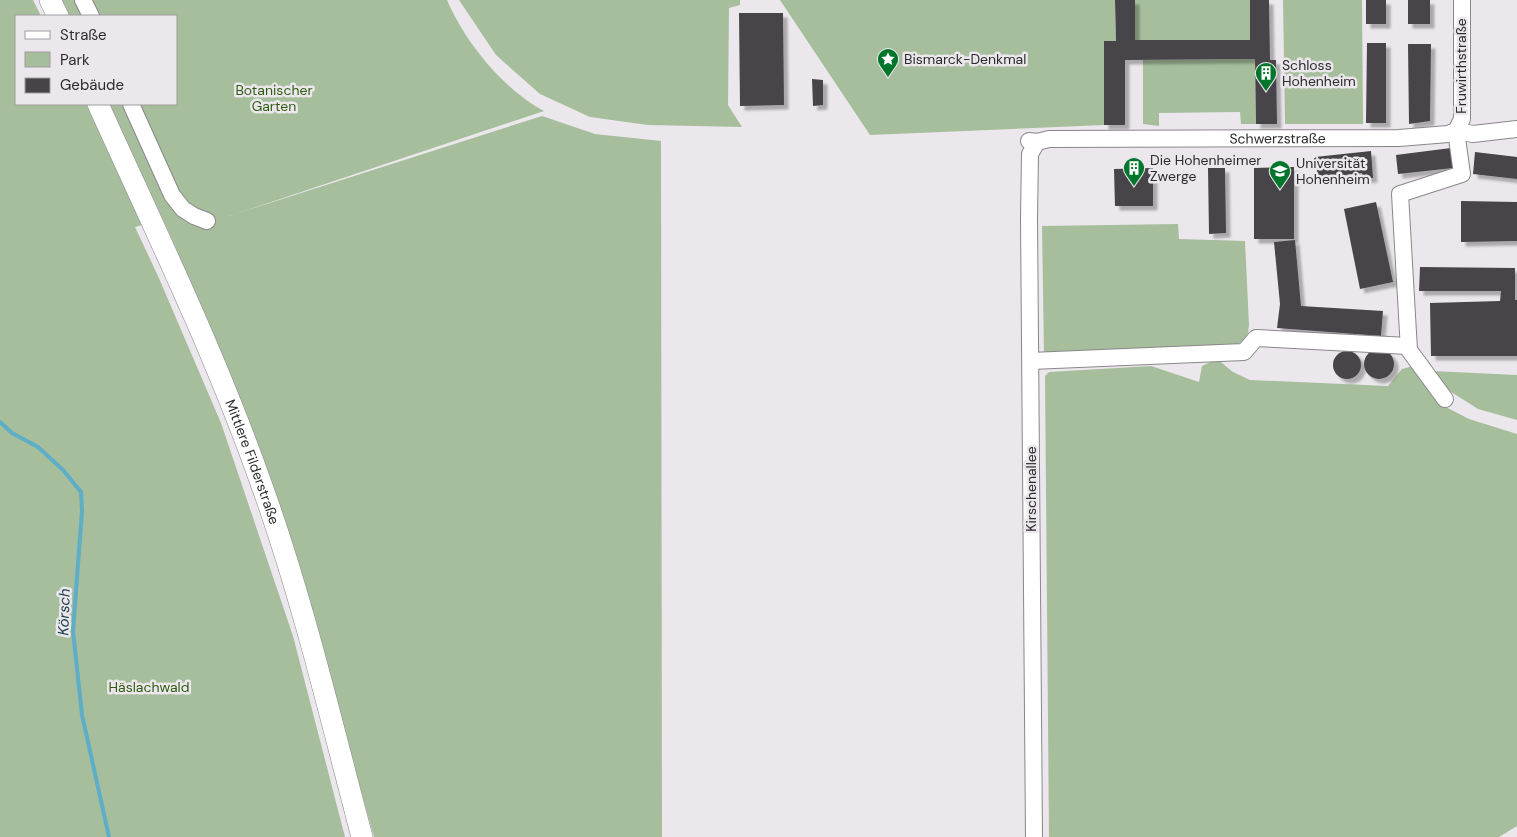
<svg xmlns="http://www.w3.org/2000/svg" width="1517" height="837" font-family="'DM Sans',sans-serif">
  <defs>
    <filter id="shadow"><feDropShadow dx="4.5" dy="4.5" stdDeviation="1" flood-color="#0004"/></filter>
  </defs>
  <rect width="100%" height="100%" fill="#ebe7ec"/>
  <g fill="#a6be9c">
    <path d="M0 0H33L41 16H16V104H86L142 225 135 227 158 276 221 423 293 636 345 837H0Z"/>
    <path d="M60 0H447C465 42 503 89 544 111L229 216 542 116 595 134 661 141 662 837H374L292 548 239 399 171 237 109 104H176V16H68Z"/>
    <path d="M459 0H740V5L729 8 728 105 742 127 648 125 590 117 540 94 496 55Z"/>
    <path d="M780 0H1115L1116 41 1104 42V125L870 135Z"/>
    <rect x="1135" y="0" width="115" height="40"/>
    <path d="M1283 0H1362L1363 124H1285Z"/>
    <path d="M1255 59 1256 124H1241L1240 112 1159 113V126L1143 124V60Z"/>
    <path d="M1178 224 1179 239 1245 241 1249 325 1248 333 1244 340 1238 344 1205 348 1044 354 1042 226Z"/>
    <path d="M1217 359 1233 372 1250 380 1388 386 1402 369 1413 366 1438 403 1469 419 1517 434V826L1499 837H1049L1045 376 1049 372 1151 366 1199 382 1202 366Z"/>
    <path d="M1432 371 1517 375V420L1478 409 1445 388Z"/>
  </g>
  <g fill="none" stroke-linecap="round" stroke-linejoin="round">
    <path stroke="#5daec6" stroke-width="4" d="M0 422 12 433 38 447 63 470 81 492 82 511 73 631 82 715 109 837"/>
  </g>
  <g fill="#474448" filter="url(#shadow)">
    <path d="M1115 0H1135V40H1250V0H1269L1270 60H1276L1277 124H1256L1255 59 1125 60V125H1104V41H1116Z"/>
    <rect x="1366" y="0" width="20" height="24"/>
    <rect x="1408" y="0" width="22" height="24"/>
    <path d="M739 13H783L784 105 740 106Z"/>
    <path d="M1367 43H1386V123H1366Z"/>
    <path d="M1408 44H1431L1430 121 1409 124Z"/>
    <path d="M812 79 823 80V105L813 106Z"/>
    <path d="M1451 148 1453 168 1398 174 1396 155Z"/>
    <path d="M1371 151 1373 178 1363 179 1362 173 1318 178 1315 157Z"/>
    <path d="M1475 152 1517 157V179L1473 174Z"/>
    <path d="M1294 167V239H1254V168Z"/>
    <path d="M1153 168V206H1115L1114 169Z"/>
    <path d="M1208 168H1225L1226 233 1209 234Z"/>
    <path d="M1461 201 1517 202V241L1461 242Z"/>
    <path d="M1376 202 1393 282 1360 289 1344 209Z"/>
    <path d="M1295 240 1301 306 1383 311 1381 336 1277 328 1280 304 1274 242Z"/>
    <path d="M1420 267 1515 268V300H1517V356H1431L1430 303 1500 301 1501 291H1419Z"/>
    <circle cx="1379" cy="364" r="15"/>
    <circle cx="1347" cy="365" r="14"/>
  </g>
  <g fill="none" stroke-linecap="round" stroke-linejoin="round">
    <g stroke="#8a878b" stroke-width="18">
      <g id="minor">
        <path d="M83 0 91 16"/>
        <path d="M131 104 172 195 183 209 194 216 207 221"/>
        <path d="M1456 131 1462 119V0"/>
        <path id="s1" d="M1029 141 1037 142 1049 139 1399 138 1448 134 1456 131 1473 134 1517 129"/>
        <path d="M1031 361 1244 352 1256 338 1408 346"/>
        <path d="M1445 399 1409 350 1400 194 1462 174 1456 131"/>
        <path d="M1034 837 1029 218 1030 154 1037 142"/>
      </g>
    </g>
    <g stroke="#8a878b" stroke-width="22">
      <g id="major">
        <path d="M50 0 58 16"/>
        <path id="s2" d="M98 104C155 230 216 355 262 486 303 600 331 720 362 837"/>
      </g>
    </g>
    <use href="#minor" stroke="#fff" stroke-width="16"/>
    <use href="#major" stroke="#fff" stroke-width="21"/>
  </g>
  <defs>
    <g id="sight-pin" transform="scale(1.125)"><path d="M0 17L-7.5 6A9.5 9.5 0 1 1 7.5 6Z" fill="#00762c" stroke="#ebe7ec"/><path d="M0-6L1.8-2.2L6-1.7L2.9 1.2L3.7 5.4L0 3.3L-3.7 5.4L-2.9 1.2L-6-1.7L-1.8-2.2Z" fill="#fff"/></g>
    <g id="building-pin" transform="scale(1.125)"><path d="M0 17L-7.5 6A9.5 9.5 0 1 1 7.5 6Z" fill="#00762c" stroke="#ebe7ec"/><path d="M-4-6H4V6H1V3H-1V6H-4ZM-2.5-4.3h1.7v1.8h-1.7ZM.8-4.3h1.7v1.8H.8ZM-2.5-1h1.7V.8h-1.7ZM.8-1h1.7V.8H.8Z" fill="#fff"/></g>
    <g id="university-pin" transform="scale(1.125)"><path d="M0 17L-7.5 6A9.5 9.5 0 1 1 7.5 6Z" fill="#00762c" stroke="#ebe7ec"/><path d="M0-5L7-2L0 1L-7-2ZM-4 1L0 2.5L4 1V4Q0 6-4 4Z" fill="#fff"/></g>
  </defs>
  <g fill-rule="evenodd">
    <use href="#sight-pin" x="888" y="59"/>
    <use href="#building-pin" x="1266" y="73"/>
    <use href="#building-pin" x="1134" y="168"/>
    <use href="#university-pin" x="1280" y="171"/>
  </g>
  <g text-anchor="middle" stroke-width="5" stroke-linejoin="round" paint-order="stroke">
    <g font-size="14" fill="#2c2a2c" stroke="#ebe7ec" text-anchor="start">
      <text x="904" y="64">Bismarck-Denkmal</text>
      <text x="1282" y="70">Schloss<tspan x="1282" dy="16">Hohenheim</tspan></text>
      <text x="1150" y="165">Die Hohenheimer<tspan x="1150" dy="16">Zwerge</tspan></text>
      <text x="1296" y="168">Universität<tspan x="1296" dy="16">Hohenheim</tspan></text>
    </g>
    <g font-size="14" fill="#2c2a2c" stroke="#ebe7ec">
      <text transform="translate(1461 66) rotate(-90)" y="5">Fruwirthstraße</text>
      <text dy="5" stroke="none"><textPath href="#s1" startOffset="249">Schwerzstraße</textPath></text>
      <text dy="5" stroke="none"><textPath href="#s2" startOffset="390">Mittlere Filderstraße</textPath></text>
      <text transform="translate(1031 489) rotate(-90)" y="5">Kirschenallee</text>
    </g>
    <g font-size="14" fill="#2f5d10" stroke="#ebe7ec">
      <text x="274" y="95">Botanischer<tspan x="274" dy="16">Garten</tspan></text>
      <text x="149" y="692">Häslachwald</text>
    </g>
    <g font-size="15" font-style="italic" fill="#173d48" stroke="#ebe7ec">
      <text transform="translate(64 612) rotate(-88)" y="5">Körsch</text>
    </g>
  </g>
  <rect x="15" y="15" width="162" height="90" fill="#ebe7ec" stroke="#9f9b9f"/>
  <rect x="25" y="31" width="25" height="8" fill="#ffffff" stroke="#9f9b9f"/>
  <text x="60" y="40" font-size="15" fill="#2c2a2c">Straße</text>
  <rect x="25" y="52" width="25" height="15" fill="#a6be9c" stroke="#9f9b9f"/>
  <text x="60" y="65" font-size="15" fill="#2c2a2c">Park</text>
  <rect x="25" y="78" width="25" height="15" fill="#474448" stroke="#9f9b9f"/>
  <text x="60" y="90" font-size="15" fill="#2c2a2c">Gebäude</text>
</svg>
